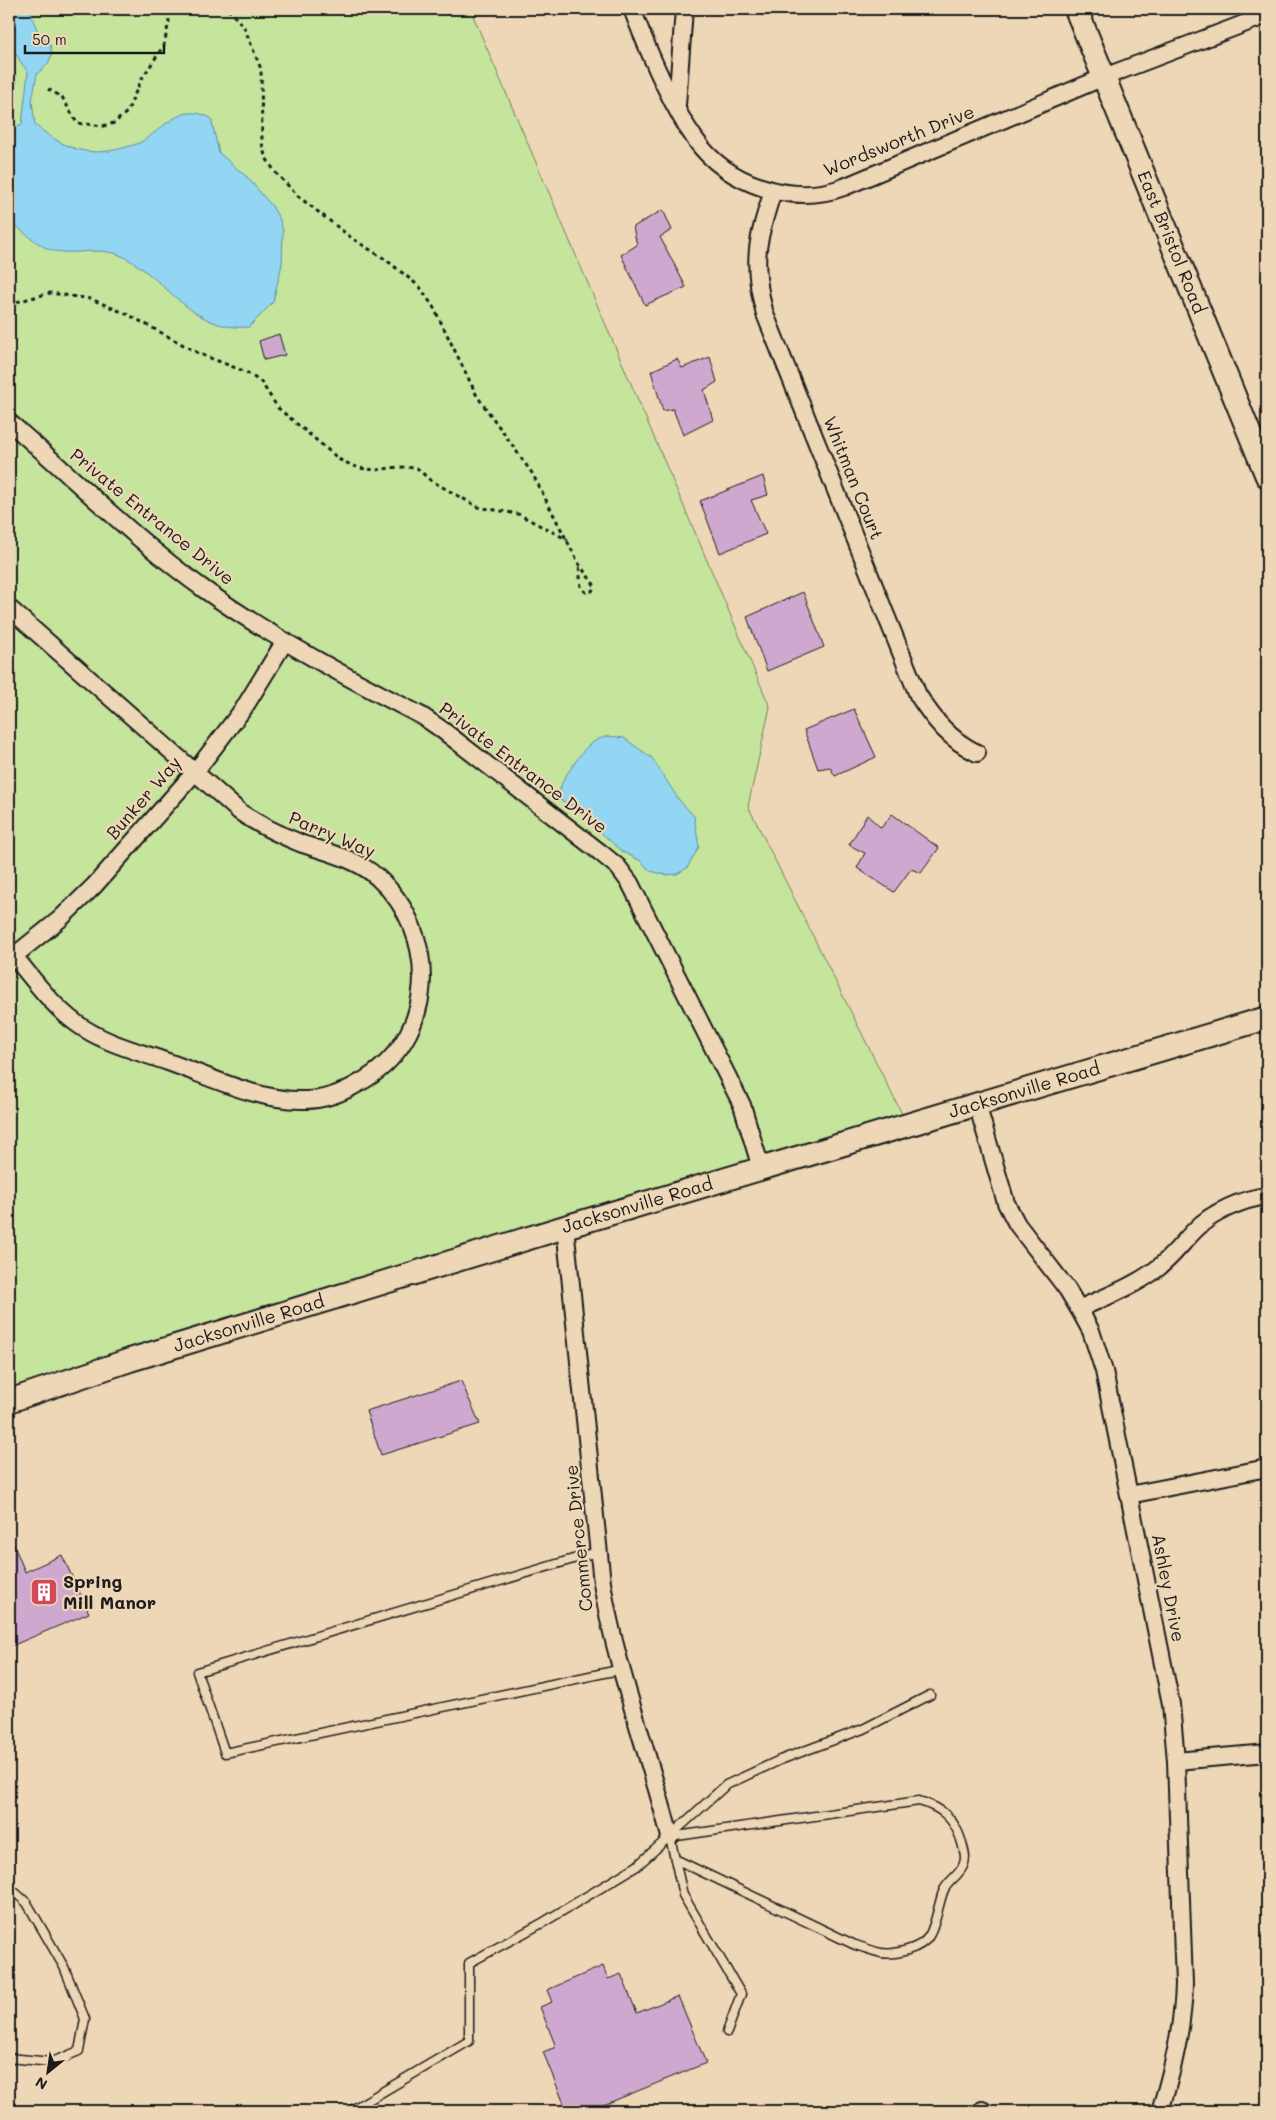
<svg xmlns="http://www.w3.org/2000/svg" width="1276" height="2120" font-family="Mali,sans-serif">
  <rect width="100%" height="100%" fill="#eed7b6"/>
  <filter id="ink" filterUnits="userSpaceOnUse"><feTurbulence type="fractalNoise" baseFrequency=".02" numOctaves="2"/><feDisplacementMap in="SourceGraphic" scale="10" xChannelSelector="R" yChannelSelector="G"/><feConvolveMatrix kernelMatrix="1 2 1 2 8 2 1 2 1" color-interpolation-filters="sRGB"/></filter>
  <g filter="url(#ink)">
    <path fill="#c5e59d" stroke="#70805c" d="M9 9H470L770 707 748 806 907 1124 9 1393Z"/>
    <g fill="#92d6f4" stroke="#638c9e">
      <path d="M11 9H29L38 32 50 45 52 54 48 64 37 74 32 101 35 125C64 148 86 158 123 148 129 146 136 145 141 142 166 127 180 102 211 118L219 153 247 177 272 206 280 220 283 231 282 264 273 302 249 327C193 332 169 282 126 258 100 244 77 257 51 250 42 248 15 226 9 219V130L22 124 28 72C12 52 6 35 11 9Z"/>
      <path d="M609 736 624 738 652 758 679 800 694 816 699 847 687 868 677 874 667 875 650 871 641 861 621 851 574 807 560 800C558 784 565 777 574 764 584 749 590 740 609 736Z"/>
    </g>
    <g fill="#cfa8cf" stroke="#1c1c1c">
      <path d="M663 210 672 230 660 237 686 287 645 305 621 255 637 245 633 227Z"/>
      <path d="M279 334 285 355 264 360 259 341Z"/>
      <path d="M710 357 717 382 704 390 713 420 683 435 673 409 663 411 651 371 677 359 682 368Z"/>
      <path d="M763 476 768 495 751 500 766 534 720 553 700 501Z"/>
      <path d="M803 592 824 647 767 671 747 617Z"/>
      <path d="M854 709 876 757 835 776 830 767 818 769 804 730Z"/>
      <path d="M892 814 939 848 921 873 911 869 894 892 857 868 865 853 849 845 867 815 881 828Z"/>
      <path d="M461 1381 480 1424 381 1455 366 1411Z"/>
      <path d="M9 1533 25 1572 62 1555 89 1613 9 1647Z"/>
      <path d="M603 1966 608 1979 621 1974 637 2013 678 1996 706 2063 589 2111H567L543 2052 556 2047 540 2007 552 2002 547 1990Z"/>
    </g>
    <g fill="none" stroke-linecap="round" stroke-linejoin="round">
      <g stroke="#1c1c1c" stroke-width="11">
        <g id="lane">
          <path d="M600 1551 197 1672 225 1753 623 1669"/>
          <path d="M670 1837 919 1801C943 1808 955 1819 962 1843 964 1851 967 1858 963 1866 958 1877 947 1881 943 1892 938 1906 936 1924 929 1936 921 1949 895 1955 881 1953 872 1951 863 1947 855 1945L675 1859"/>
          <path d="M670 1837 683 1895 741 1994 727 2032"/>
          <path d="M9 1887 27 1903 64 1967 85 2019 79 2051 52 2062 9 2058"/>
          <path d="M350 2111 469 2041V1963L544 1922 637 1866 726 1785 780 1760 863 1729 930 1695"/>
        </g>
      </g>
      <g stroke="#1c1c1c" stroke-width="20">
        <g id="street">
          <path d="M632 9C647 48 671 105 695 139 727 185 793 206 844 187L1104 77 1267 15"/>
          <path d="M677 105 684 9"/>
          <path d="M773 191C757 240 751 262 765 314L918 695C934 720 950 740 977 753"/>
          <path d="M9 422C74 478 135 540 205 590 273 638 348 678 422 716L441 729 601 853 618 867 630 883 742 1105 761 1168"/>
          <path d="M9 608 240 812C259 825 278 834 300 843 325 852 356 858 377 877 441 934 438 1040 359 1083 344 1092 325 1100 306 1100 260 1102 211 1077 168 1062 137 1051 103 1043 76 1023 50 1004 30 975 9 950"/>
          <path d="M9 960 60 919 94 886 195 772 244 708 285 641"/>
          <path d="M977 1104 1006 1203 1017 1224 1067 1289 1079 1309 1091 1331 1104 1371 1171 1704 1176 1761 1184 1984C1183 2027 1173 2070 1160 2111"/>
          <path d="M565 1227 602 1583C616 1669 649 1753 670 1837"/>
          <path d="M1079 1309C1104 1297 1131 1288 1154 1271 1171 1259 1181 1244 1195 1230 1212 1212 1243 1199 1267 1196"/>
          <path d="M1129 1495 1267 1468"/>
          <path d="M1176 1761 1267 1753"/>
          <path d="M982 2110 984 2111"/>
        </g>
      </g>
      <g stroke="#1c1c1c" stroke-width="26">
        <g id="secondary">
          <path id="s1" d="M1076 9 1267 476"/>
          <path id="s2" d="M9 1401 130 1360 565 1227 1267 1018"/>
        </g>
      </g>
      <g stroke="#1c1c1c" stroke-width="3" stroke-dasharray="4 4" stroke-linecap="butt">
        <path d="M228 9 244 27 261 69 262 143 265 156 275 172 299 197 353 239 385 259 420 287 434 308 477 396 532 473 579 564 595 586 592 591 586 592 581 588 579 564"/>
        <path d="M9 79 17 82"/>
        <path d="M48 89 62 97 77 123 103 126 114 123 127 112 141 80 164 45 169 21 168 9"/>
        <path d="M9 304 50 293 91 299 129 315 200 354 246 372 261 382 278 408 340 460 359 468 376 470 399 467 417 468 430 480 478 507 518 514 568 540"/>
      </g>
      <use href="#lane" stroke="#eed7b6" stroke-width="8"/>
      <use href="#street" stroke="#eed7b6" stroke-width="16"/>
      <use href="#secondary" stroke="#eed7b6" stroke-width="22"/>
    </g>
  </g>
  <defs>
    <g id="building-square" transform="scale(1.4375)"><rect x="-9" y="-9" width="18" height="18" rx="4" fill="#d1495b" stroke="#eed7b6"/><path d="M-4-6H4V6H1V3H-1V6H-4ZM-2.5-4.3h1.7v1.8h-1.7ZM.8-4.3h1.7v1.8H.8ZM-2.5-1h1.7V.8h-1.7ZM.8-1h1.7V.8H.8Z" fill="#fff"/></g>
  </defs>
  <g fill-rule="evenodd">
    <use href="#building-square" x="44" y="1592"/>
  </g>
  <g text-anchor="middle" stroke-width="4.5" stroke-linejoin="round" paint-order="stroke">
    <g font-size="18" fill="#1c1c1c" stroke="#eed7b6">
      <text transform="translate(899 141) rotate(-22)" y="6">Wordsworth Drive</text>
      <text dy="6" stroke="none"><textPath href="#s1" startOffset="252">East Bristol Road</textPath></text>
      <text transform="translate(853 478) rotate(68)" y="6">Whitman Court</text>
      <text transform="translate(152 517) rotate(39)" y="6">Private Entrance Drive</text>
      <text transform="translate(523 768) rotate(37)" y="6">Private Entrance Drive</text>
      <text transform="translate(144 798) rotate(-49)" y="6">Bunker Way</text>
      <text transform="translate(332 835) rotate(23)" y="6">Parry Way</text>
      <text dy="6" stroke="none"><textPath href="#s2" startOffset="1062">Jacksonville Road</textPath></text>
      <text dy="6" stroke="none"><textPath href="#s2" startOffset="658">Jacksonville Road</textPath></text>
      <text dy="6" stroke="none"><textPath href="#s2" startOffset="252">Jacksonville Road</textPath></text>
      <text transform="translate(579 1538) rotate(-96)" y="6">Commerce Drive</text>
      <text transform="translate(1168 1588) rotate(79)" y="6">Ashley Drive</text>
    </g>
    <g font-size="18" font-weight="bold" fill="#1c1c1c" stroke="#eed7b6" text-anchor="start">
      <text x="63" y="1588">Spring<tspan x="63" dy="21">Mill Manor</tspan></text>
    </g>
  </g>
  <rect width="1276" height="2120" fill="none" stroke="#eed7b6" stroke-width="30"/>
  <rect x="15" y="15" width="1246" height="2090" fill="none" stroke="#1c1c1c" stroke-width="2" filter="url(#ink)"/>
  <g transform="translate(48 2072) rotate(210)" stroke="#eed7b6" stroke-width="4" paint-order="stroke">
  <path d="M0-4L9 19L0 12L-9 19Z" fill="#1c1c1c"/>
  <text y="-8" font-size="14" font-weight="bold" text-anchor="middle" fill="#1c1c1c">N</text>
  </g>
  <path d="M25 45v8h139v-8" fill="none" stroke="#1c1c1c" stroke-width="2.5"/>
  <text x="32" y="45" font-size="15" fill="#1c1c1c" stroke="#eed7b6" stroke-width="4" paint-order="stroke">50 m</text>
</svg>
